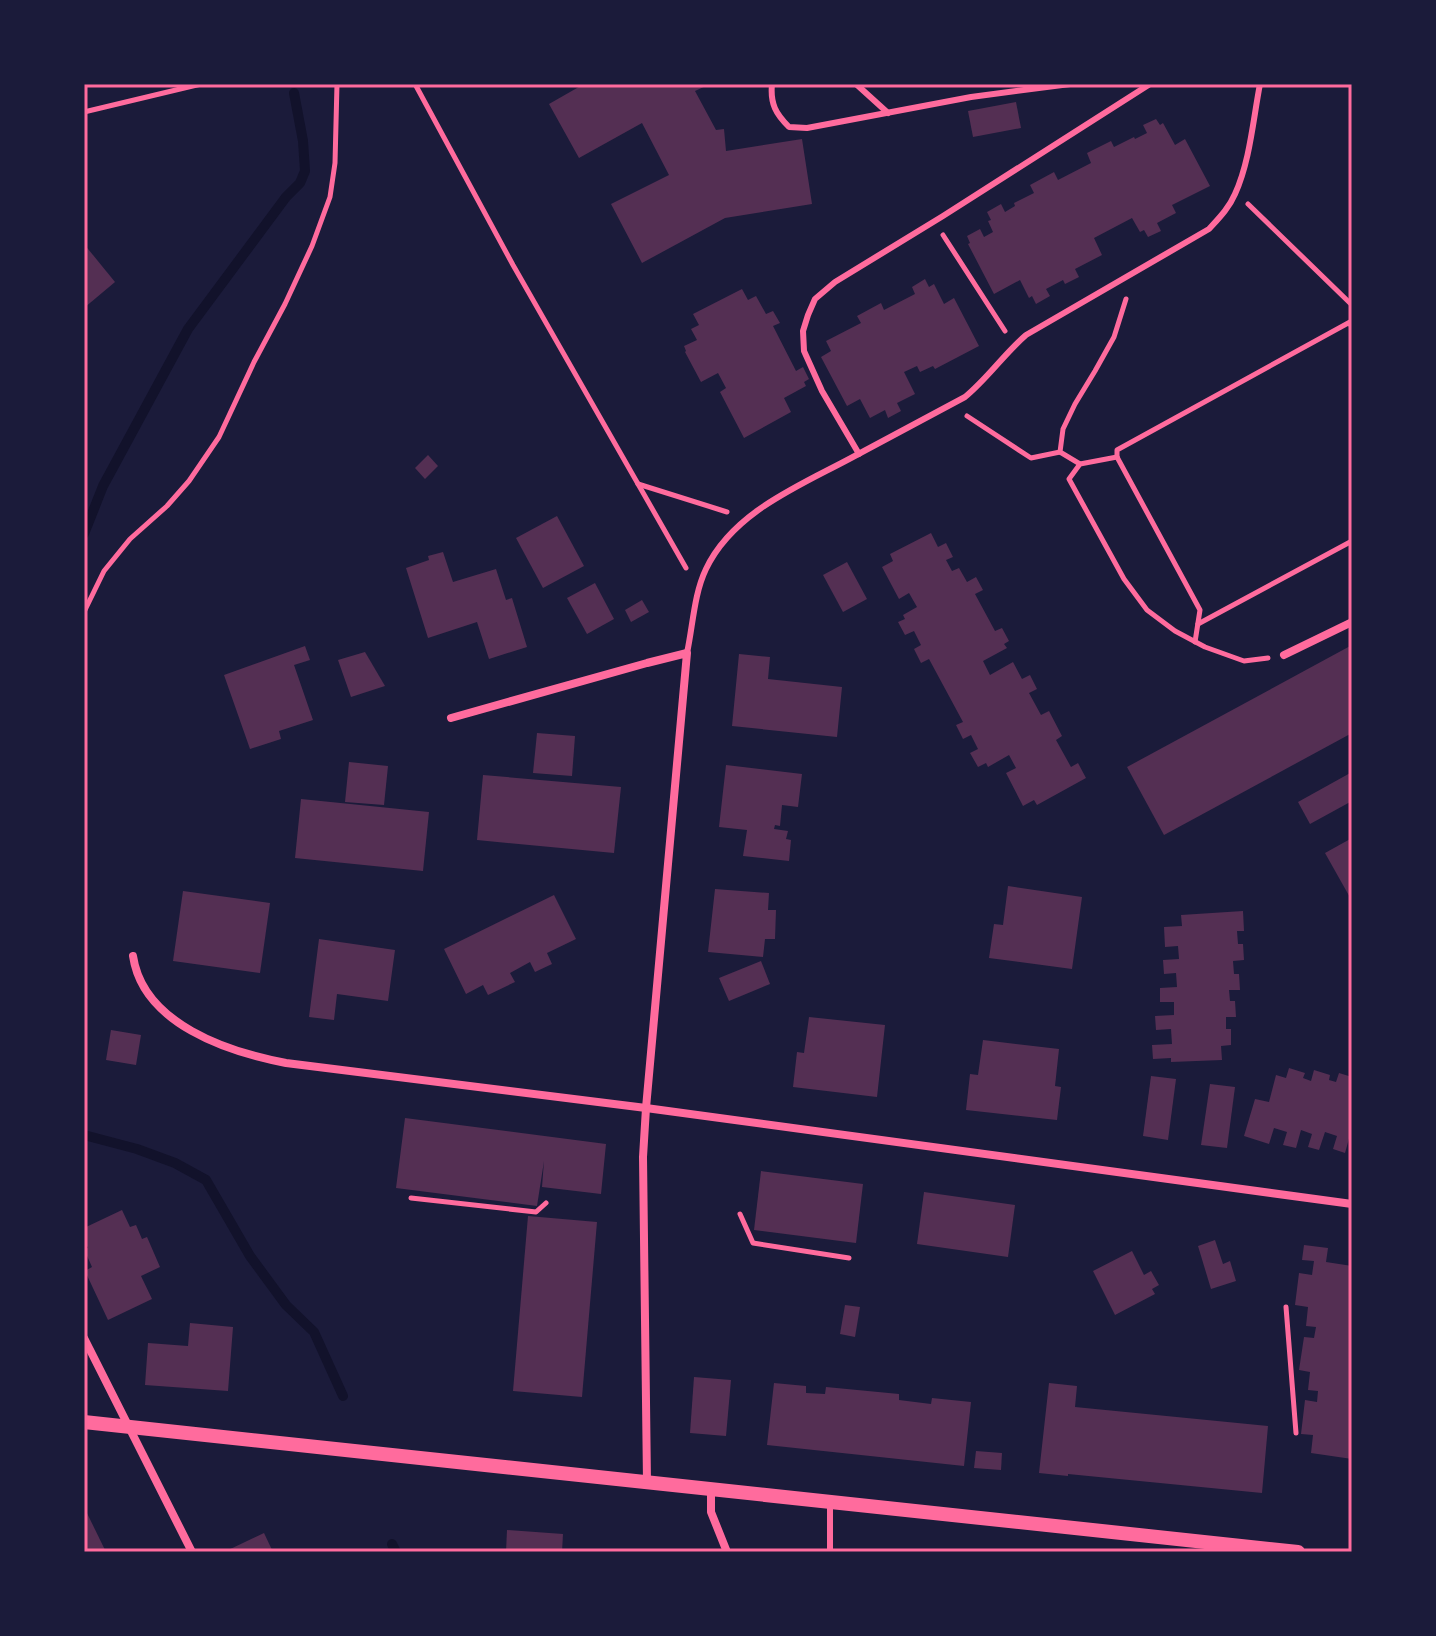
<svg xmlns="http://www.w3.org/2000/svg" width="1436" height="1636" font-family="'Libre Baskerville',serif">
  <rect width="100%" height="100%" fill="#1b1b3a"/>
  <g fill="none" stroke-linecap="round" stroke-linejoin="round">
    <g stroke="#12122b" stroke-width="10">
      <path d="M84 534 103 486 188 329 286 197 300 183 305 171 303 141 294 93"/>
      <path d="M84 1135 137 1149 175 1163 206 1180 250 1256 286 1305 314 1332 343 1396"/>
      <path d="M392 1544 396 1552"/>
    </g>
  </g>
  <g fill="#542f53">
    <path d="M584 84H710L695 91 716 130 724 129 726 151 802 139 812 204 725 218 642 263 611 204 669 175 642 123 579 158 549 104Z"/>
    <path d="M1016 102 1021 128 973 137 968 111Z"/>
    <path d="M1156 119 1160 125 1163 123 1175 145 1185 139 1210 186 1172 205 1176 213 1157 223 1161 231 1148 237 1144 230 1140 232 1132 218 1094 238 1102 255 1075 269 1079 277 1065 284 1063 280 1046 289 1050 296 1036 304 1032 296 1029 298 1020 280 994 294 968 244 970 243 967 236 980 229 984 237 993 232 988 221 991 220 987 212 1001 204 1005 212 1015 206 1014 203 1034 193 1030 185 1054 172 1058 180 1091 163 1087 153 1111 141 1114 147 1134 137 1135 139 1147 133 1143 125Z"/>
    <path d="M84 244 115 282 84 308Z"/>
    <path d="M925 279 929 287 934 284 944 304 954 298 979 346 935 369 933 366 920 372 917 366 904 372 915 394 897 403 901 411 888 418 885 410 870 418 860 399 847 406 821 357 831 351 826 341 861 323 857 316 881 303 884 310 915 294 912 287Z"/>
    <path d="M742 289 748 300 756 296 766 314 773 311 780 323 773 326 796 371 803 367 809 379 804 382 806 386 784 398 791 412 744 438 720 392 726 388 718 373 701 382 685 352 686 351 684 346 697 340 691 329 699 325 693 314Z"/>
    <path d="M428 455 438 466 425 479 415 468Z"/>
    <path d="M557 516 584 566 543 588 516 538Z"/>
    <path d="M931 533 938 547 946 543 953 557 946 560 952 571 959 568 967 582 976 577 983 590 975 594 995 631 1002 628 1009 641 1004 644 1007 648 983 661 990 675 1013 662 1022 679 1030 675 1037 689 1029 693 1041 715 1049 711 1062 736 1056 740 1071 767 1078 763 1086 778 1037 805 1034 800 1023 806 1006 773 1016 768 1009 755 988 767 986 763 978 767 970 753 978 749 971 735 963 739 956 725 963 722 929 659 921 663 914 649 921 645 914 631 905 635 898 622 905 619 903 615 917 607 909 593 899 599 882 567 893 561 890 554Z"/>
    <path d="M443 552 453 582 496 569 506 600 512 598 527 647 489 659 477 622 428 638 406 568 429 560 428 556Z"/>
    <path d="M847 562 867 599 843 612 823 575Z"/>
    <path d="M595 583 614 619 587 634 567 598Z"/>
    <path d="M642 600 649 612 631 622 625 610Z"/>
    <path d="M1352 645V733L1164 835 1127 767Z"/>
    <path d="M305 646 310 660 294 665 313 720 279 731 281 739 250 749 224 675Z"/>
    <path d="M365 652 385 686 351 697 338 660Z"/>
    <path d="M739 654 770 657 768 679 842 687 837 737 732 726Z"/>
    <path d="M537 733 575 736 572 776 533 773Z"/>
    <path d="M349 762 388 766 384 805 345 802Z"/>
    <path d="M726 765 802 774 798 807 782 805 780 826 775 825 774 829 788 831 786 839 791 840 789 861 743 856 747 830 719 827Z"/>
    <path d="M1352 772V801L1310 824 1298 802Z"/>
    <path d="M483 775 621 787 614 853 477 840Z"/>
    <path d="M301 799 429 812 423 871 295 858Z"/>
    <path d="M1352 838V901L1325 853Z"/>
    <path d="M1008 886 1082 897 1072 969 989 958 994 924 1003 925Z"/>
    <path d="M715 889 769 893 768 910H776L775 939H765L763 957 708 952Z"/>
    <path d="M183 891 270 903 260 973 173 961Z"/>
    <path d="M554 895 576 939 547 953 552 964 535 972 530 962 510 973 515 982 488 995 483 985 466 994 444 949Z"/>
    <path d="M1243 911 1244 931H1237L1238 944H1243L1244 960 1233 961 1234 974H1239L1240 990H1229L1230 1001H1235L1236 1017H1226V1029H1231V1045L1221 1046 1222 1060 1171 1062V1058L1153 1059 1152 1045 1172 1044 1171 1029 1156 1030 1155 1016 1174 1015V1002H1160V988L1177 987 1176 973 1164 974 1163 960 1179 959 1178 946 1165 947 1164 927 1182 926 1181 915Z"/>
    <path d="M319 939 395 950 388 1001 337 994 334 1020 309 1017Z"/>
    <path d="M761 961 770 984 729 1001 719 978Z"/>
    <path d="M809 1017 885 1025 877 1097 793 1087 797 1052 804 1053Z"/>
    <path d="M111 1030 141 1035 136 1065 106 1060Z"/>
    <path d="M983 1040 1059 1049 1055 1086 1061 1087 1057 1120 966 1110 970 1074 978 1075Z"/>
    <path d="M1289 1068 1305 1073 1303 1078 1311 1081 1314 1070 1330 1075 1329 1080 1336 1082 1339 1073 1352 1077V1135H1350L1345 1153 1333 1149 1337 1136 1325 1132 1319 1150 1308 1147 1312 1134 1301 1130 1296 1148 1283 1145 1287 1132 1274 1128 1269 1144 1244 1136 1255 1099 1269 1102 1276 1075 1286 1078Z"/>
    <path d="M1151 1076 1176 1079 1168 1140 1143 1136Z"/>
    <path d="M1210 1084 1235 1087 1227 1148 1201 1145Z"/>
    <path d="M405 1118 606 1144 601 1194 542 1187 544 1161 537 1206 396 1188Z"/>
    <path d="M761 1171 863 1184 856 1243 754 1230Z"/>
    <path d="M924 1192 1015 1205 1008 1257 917 1244Z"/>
    <path d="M122 1210 130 1227 136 1225 142 1239 147 1237 160 1267 141 1276 152 1299 108 1320 85 1271 92 1267 84 1249 88 1248 84 1239V1228Z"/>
    <path d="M528 1216 597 1222 582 1397 513 1391Z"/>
    <path d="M1215 1240 1223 1264 1230 1261 1236 1281 1211 1289 1198 1246Z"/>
    <path d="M1304 1245 1328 1248 1326 1262 1352 1266 1350 1282H1352V1314L1349 1327H1352V1459L1311 1453 1313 1435 1301 1434 1305 1400 1317 1402 1318 1391 1308 1390 1310 1372 1299 1370 1304 1337 1314 1338 1316 1327 1306 1326 1308 1307 1295 1305 1299 1273 1312 1275 1314 1261 1302 1260Z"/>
    <path d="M1132 1251 1144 1275 1151 1271 1159 1285 1152 1289 1155 1294 1115 1315 1093 1271Z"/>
    <path d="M845 1305 860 1307 855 1337 840 1334Z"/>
    <path d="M190 1323 233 1327 228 1391 145 1385 148 1343 188 1346Z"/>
    <path d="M694 1377 731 1380 726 1436 690 1433Z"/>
    <path d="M774 1383 806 1386V1393L825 1394 826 1387 899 1394V1400L931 1404 932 1398 971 1402 964 1466 767 1445Z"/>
    <path d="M1049 1383 1077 1386 1075 1407 1268 1426 1262 1493 1068 1474V1476L1039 1473Z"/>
    <path d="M976 1451 1002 1453 1001 1470 974 1468Z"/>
    <path d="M84 1507 106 1552H84Z"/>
    <path d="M507 1530 563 1534 562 1552H506Z"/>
    <path d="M264 1533 273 1552H224Z"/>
  </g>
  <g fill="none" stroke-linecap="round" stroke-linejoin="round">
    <g stroke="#ff6b9d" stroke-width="5">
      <path d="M415 84 513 265 686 568"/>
      <path d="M84 112 201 84"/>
      <path d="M1248 204 1352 305"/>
      <path d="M943 235 1005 331"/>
      <path d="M967 416 1031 458 1060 452"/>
      <path d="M1117 457 1080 464 1069 479 1124 579 1147 610 1175 631 1205 647 1244 661 1268 658"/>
      <path d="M1117 457V450L1350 322 1352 329"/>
      <path d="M1117 457 1200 610 1195 642"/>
      <path d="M1080 464 1060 452 1063 429 1075 404 1095 371 1114 337 1126 299"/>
      <path d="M638 484 727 512"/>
      <path d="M84 612 104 571 130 539 167 506 189 481 219 437 254 362 285 304 312 246 330 197 335 163 337 84"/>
      <path d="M1198 624 1352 541"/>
      <path d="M411 1198 536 1212 546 1203"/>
      <path d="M740 1214 753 1243 849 1258"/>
      <path d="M1286 1307 1296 1433"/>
    </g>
    <g stroke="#ff6b9d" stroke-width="6">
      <path d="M772 84C770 104 776 114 789 127L807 128 971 97 1070 84"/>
      <path d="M856 84 888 113"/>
      <path d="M859 454 822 391 804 351 803 331 808 315 815 299 835 282 943 216 1150 84"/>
      <path d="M687 653C693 625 694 594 706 569 733 512 799 486 851 458 889 438 927 417 965 397 988 378 1004 354 1026 335L1209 229C1219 218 1229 208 1235 194 1250 161 1253 120 1260 84"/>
      <path d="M830 1552V1503"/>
    </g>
    <g stroke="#ff6b9d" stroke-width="8">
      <path d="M1284 655 1352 622"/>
      <path d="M451 718 647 663 687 653 646 1108 643 1157 647 1482"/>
      <path d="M133 956C143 1024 228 1052 286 1063L646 1108 1352 1204"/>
      <path d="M84 1338 192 1552"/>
      <path d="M711 1490V1512L727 1552"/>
    </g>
    <path stroke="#ff6b9d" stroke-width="14" d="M84 1422 1298 1552"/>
  </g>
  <rect width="1436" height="1636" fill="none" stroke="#1b1b3a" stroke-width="172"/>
  <rect x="86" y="86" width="1264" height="1464" fill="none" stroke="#ff6b9d" stroke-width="3"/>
</svg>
